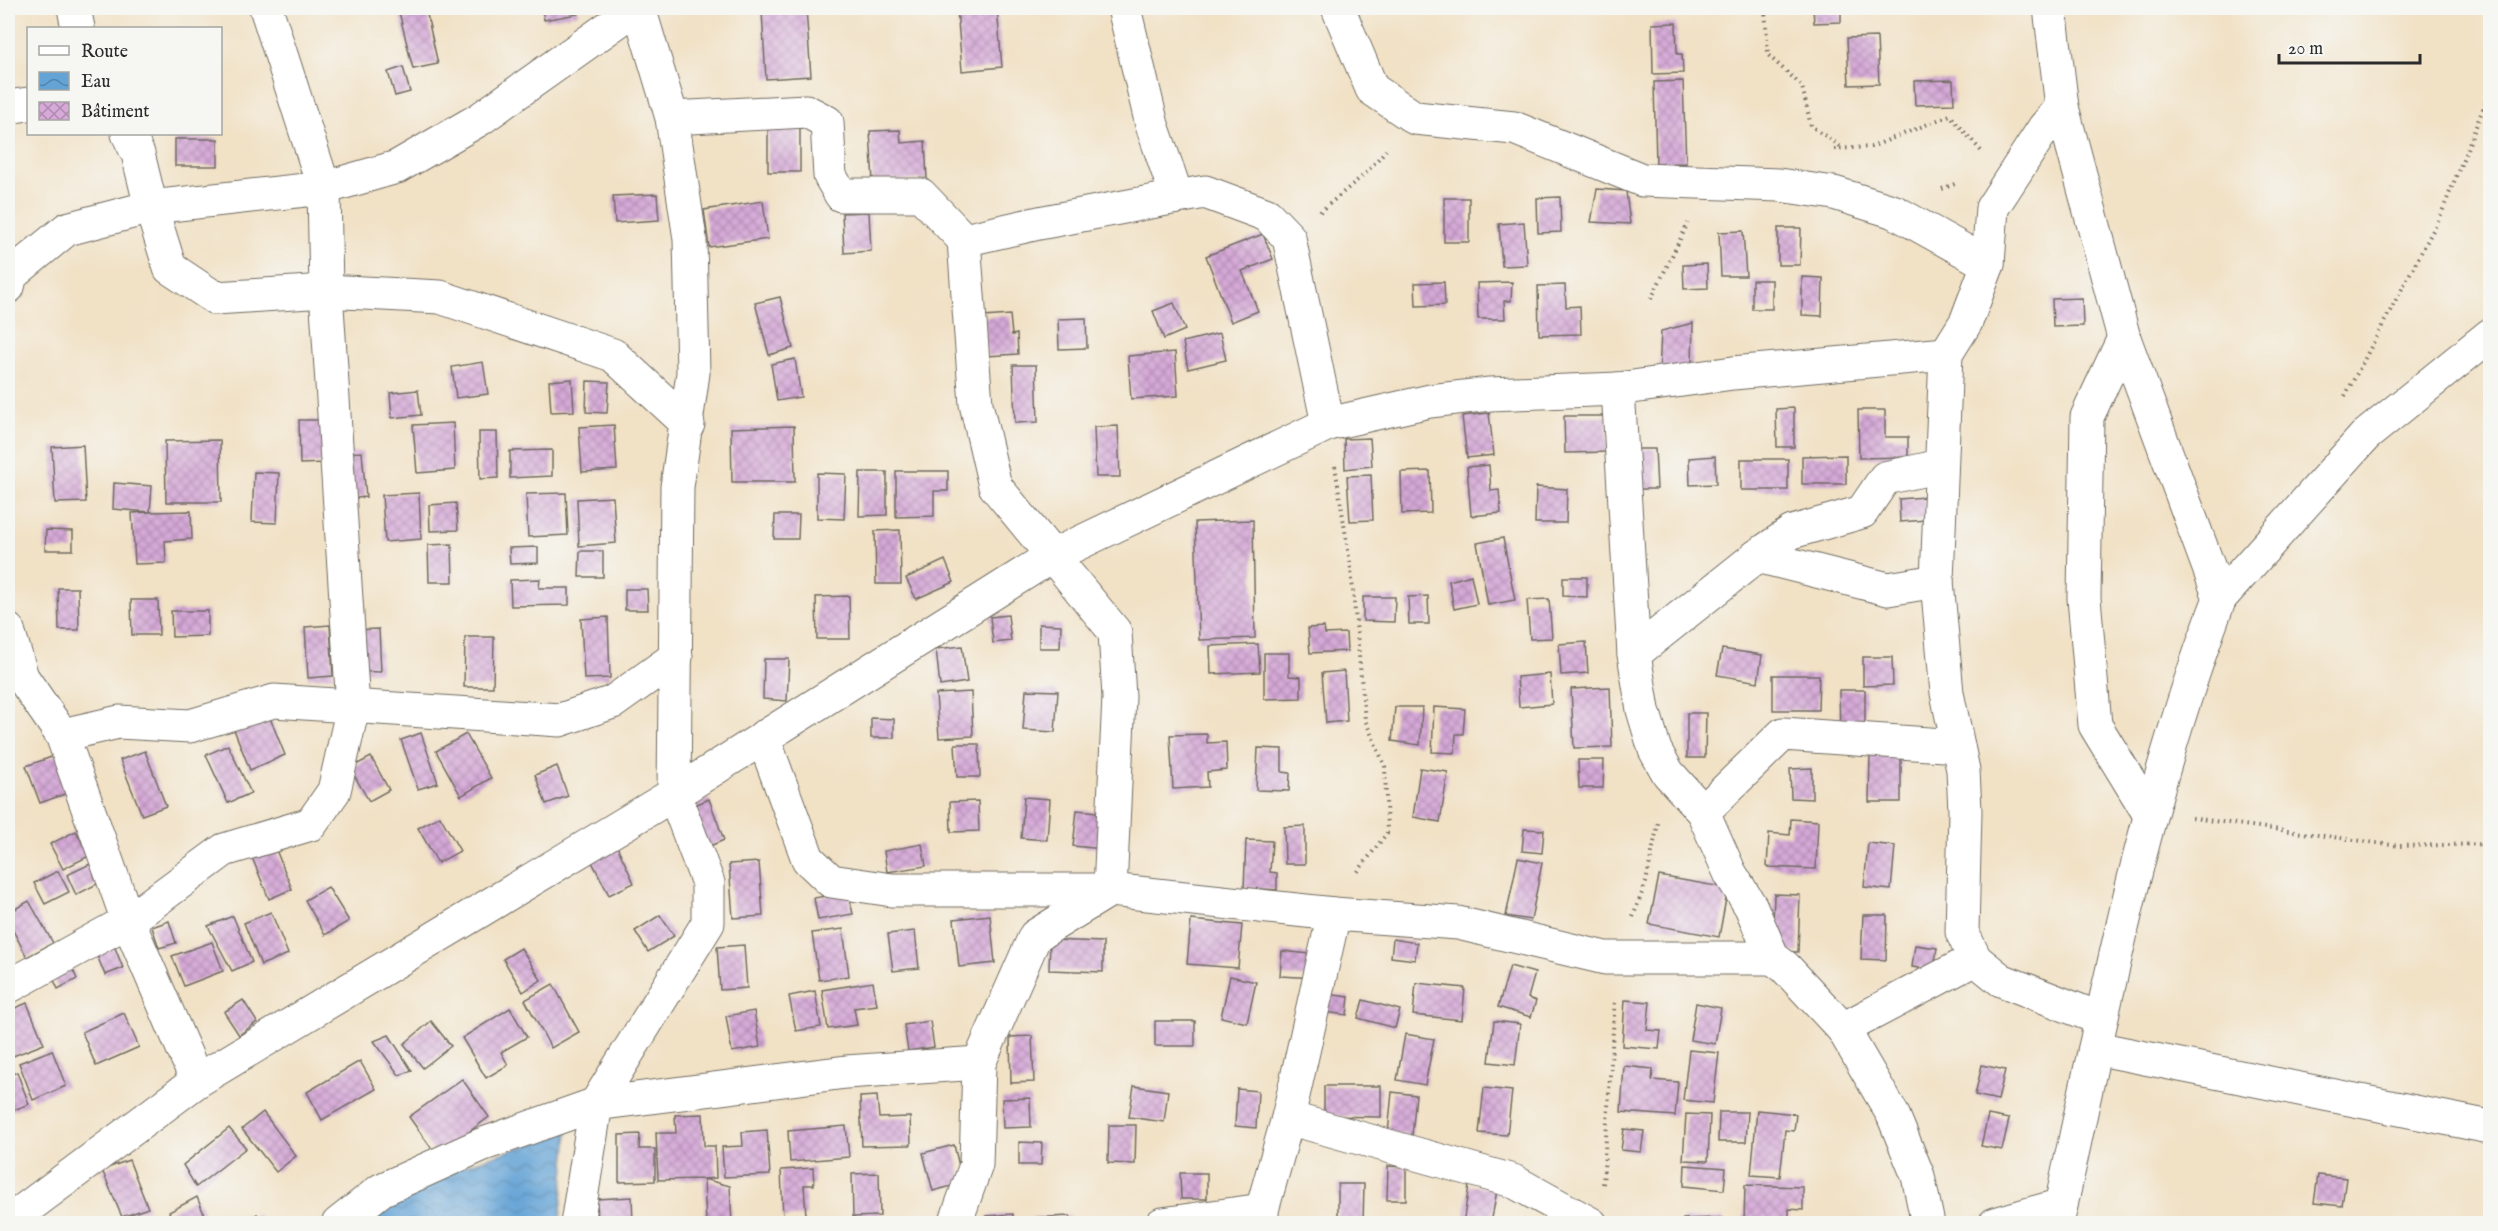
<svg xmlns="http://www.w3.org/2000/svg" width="2498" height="1231" font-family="'IM FELL English',serif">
  <defs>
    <pattern id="water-waves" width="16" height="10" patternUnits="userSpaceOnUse" patternTransform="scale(1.5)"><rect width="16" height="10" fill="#63a3d6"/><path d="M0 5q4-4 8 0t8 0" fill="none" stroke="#5285ae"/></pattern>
    <pattern id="building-cross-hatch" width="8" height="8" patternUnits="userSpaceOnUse" patternTransform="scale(1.5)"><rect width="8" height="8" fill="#d6a9d8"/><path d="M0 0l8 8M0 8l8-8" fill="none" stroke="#ae8aaf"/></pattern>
  </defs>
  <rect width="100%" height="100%" fill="#f6f6f2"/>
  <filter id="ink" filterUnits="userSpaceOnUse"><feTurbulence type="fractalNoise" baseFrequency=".0167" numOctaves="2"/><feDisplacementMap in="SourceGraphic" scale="12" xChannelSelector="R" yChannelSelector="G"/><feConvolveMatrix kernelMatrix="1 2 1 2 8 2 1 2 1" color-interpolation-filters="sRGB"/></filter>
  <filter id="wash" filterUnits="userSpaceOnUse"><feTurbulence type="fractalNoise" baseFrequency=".008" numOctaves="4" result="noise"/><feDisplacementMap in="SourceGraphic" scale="24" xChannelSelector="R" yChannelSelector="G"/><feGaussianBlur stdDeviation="1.35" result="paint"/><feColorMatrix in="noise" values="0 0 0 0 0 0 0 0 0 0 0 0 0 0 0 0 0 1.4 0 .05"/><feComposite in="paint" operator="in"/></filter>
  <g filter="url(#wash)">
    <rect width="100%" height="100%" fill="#f1e1c5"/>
    <path fill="url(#water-waves)" stroke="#476780" stroke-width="1.5" d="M568 1131 560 1223 364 1224 413 1183Z"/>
    <g id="blocks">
      <g fill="url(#building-cross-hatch)">
        <path d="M398 8H434L426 10 438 64 413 69Z"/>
        <path d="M542 8H577L578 14 544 20Z"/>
        <path d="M957 8H997L1002 67 962 71Z"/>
        <path d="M1813 8H1841V22L1814 23Z"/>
        <path d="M806 9 811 76 766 79 762 12Z"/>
        <path d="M1676 23 1677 54H1682L1683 73 1653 74 1652 24Z"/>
        <path d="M1877 37 1879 84 1849 85 1847 38Z"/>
        <path d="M403 67 410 92 395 96 388 72Z"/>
        <path d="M1953 80 1954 104 1915 105 1914 81Z"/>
        <path d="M1683 81 1686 163 1656 164 1654 82Z"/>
        <rect x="768" y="125" width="32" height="47"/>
        <path d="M900 130 901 143 925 141 927 179 873 182 870 131Z"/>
        <rect x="175" y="139" width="43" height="27"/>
        <path d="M1597 189 1626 191 1630 224 1591 222Z"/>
        <path d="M657 194 659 220 615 223 613 196Z"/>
        <path d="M1560 197 1561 232 1538 233 1537 198Z"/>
        <rect x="1444" y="198" width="25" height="44"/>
        <path d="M763 201 768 239 709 247 704 210Z"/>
        <path d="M869 212 871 251 844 253 842 213Z"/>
        <path d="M1524 222 1527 265 1502 266 1499 224Z"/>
        <path d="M1778 228H1801L1800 265H1778Z"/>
        <path d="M1743 231 1746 276H1721L1719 232Z"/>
        <path d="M1263 234 1273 259 1242 271 1258 311 1231 322 1206 256Z"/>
        <path d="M1707 264 1708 288 1684 289 1683 265Z"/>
        <path d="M1802 277 1823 278 1822 316 1802 315Z"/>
        <rect x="1752" y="280" width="20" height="29"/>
        <path d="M1444 282 1445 305 1416 306 1415 283Z"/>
        <path d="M1512 282 1511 301H1504L1505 319H1478L1477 283Z"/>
        <path d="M1565 285 1566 307 1580 306 1581 334 1539 335 1538 286Z"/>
        <path d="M780 297 793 348 769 355 755 303Z"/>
        <path d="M2082 298 2083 326 2053 327 2052 299Z"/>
        <path d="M1174 303 1185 330 1164 339 1153 311Z"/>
        <path d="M1010 315 1012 335 1017 334 1018 354 987 356 984 317Z"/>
        <path d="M1086 318 1087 348 1059 349 1058 319Z"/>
        <path d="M1693 323 1692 366 1659 376 1661 331Z"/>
        <path d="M1220 333 1226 360 1188 369 1183 342Z"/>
        <path d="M1175 352 1178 396 1131 399 1128 356Z"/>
        <path d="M795 359 801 397 777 401 771 364Z"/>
        <path d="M483 362 488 394 456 398 452 367Z"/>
        <path d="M1013 365H1036L1038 422 1015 423Z"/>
        <path d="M572 379 574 411 551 412 549 381Z"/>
        <path d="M587 381 609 382 607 413 586 412Z"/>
        <path d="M418 390 421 415 392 418 390 393Z"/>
        <path d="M1794 408V447H1777L1776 409Z"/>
        <path d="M1858 410H1885V437H1908V457L1859 458Z"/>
        <path d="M1489 413 1494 455 1467 458 1462 416Z"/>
        <path d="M1564 416H1607L1608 452 1565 453Z"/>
        <path d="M299 420H324L325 463 300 464Z"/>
        <path d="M453 423 455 470 417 473 413 425Z"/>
        <path d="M614 425 617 470 582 472 579 427Z"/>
        <path d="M794 426 795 482H732L731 428Z"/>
        <path d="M1118 426 1120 477H1096L1094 427Z"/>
        <path d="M479 432H497L498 478 480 479Z"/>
        <path d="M1370 438 1372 466 1345 469 1344 439Z"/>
        <path d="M220 440 221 502H166L165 441Z"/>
        <path d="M83 445 86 502 55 503 52 447Z"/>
        <path d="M1633 449H1655L1657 489H1633Z"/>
        <path d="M552 450V476L510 478V451Z"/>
        <path d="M362 452 366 497 349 499 345 453Z"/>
        <path d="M1846 455V484H1802V456Z"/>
        <path d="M1715 456 1716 484 1690 485 1689 458Z"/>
        <rect x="1741" y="459" width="47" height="31"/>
        <path d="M1489 465 1491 491 1499 490 1501 513 1471 516 1467 467Z"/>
        <path d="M896 471H948V491H934V516L896 517Z"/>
        <path d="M1430 471 1431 513 1402 514 1401 472Z"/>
        <path d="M254 472 279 473 277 523 252 522Z"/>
        <path d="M860 472H887V515L859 516Z"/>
        <path d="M817 473 846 474 844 519 817 518Z"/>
        <path d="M1371 475 1373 520 1350 521 1347 476Z"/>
        <path d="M114 483 152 486 150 512 191 511 192 539 165 541 166 563 135 564 132 513 150 512 113 509Z"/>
        <path d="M1536 487 1567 489 1566 523H1535Z"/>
        <path d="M419 493 421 539 385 542 382 495Z"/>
        <path d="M566 493 568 535 528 537 526 494Z"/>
        <path d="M613 497 616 543 579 546 577 499Z"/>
        <path d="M1924 497 1926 520 1900 522 1899 499Z"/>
        <path d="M456 503 458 530 430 531 429 505Z"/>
        <path d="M775 515H799L798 539H774Z"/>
        <path d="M1253 520 1255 638 1199 640 1195 522Z"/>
        <path d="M46 530 73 531V550H45Z"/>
        <path d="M900 530 901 584H876L875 531Z"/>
        <path d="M1503 538 1515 600 1488 605 1477 543Z"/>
        <path d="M452 544 453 582H429L428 545Z"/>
        <path d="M538 547V563L510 564 509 548Z"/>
        <path d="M580 551H603V577H579Z"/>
        <path d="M945 560 954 582 916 599 906 578Z"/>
        <path d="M1471 575 1477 604 1454 609 1449 581Z"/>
        <path d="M1563 577H1587V597L1563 596Z"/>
        <path d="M540 579 539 588H569V605L511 606 510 580Z"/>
        <path d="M58 588H78L79 630H59Z"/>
        <path d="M625 589H647L648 610H625Z"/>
        <path d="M849 596 850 639H817L816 597Z"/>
        <path d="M1428 596 1429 624H1409L1408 597Z"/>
        <path d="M1363 597H1395L1394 622 1363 621Z"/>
        <path d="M1549 599 1552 638 1530 639 1527 600Z"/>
        <path d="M131 600H158L159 635H132Z"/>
        <path d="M171 611H208V636L172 637Z"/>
        <path d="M1008 615 1011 641 993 643 990 617Z"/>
        <path d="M608 617 610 678 584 679 581 619Z"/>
        <path d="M1039 624 1061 625 1060 648H1039Z"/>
        <path d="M330 625 333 676 308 678 305 627Z"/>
        <path d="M1324 627 1325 634 1346 633 1347 651 1310 653 1308 628Z"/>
        <path d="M379 629 381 672 351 671V630Z"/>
        <path d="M465 637H494L493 687H464Z"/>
        <path d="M1586 642 1588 673 1561 675 1559 644Z"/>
        <path d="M1258 644 1260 672 1211 674 1210 646Z"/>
        <path d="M962 646 967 682 940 686 936 649Z"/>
        <path d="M1722 649 1762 655 1758 682 1717 675Z"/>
        <path d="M1264 653H1289V676L1301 677V698L1264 699Z"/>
        <path d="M1863 657H1892L1893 685 1863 686Z"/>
        <path d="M764 659H789L787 701 763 699Z"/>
        <path d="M1344 671 1347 721 1326 723 1322 673Z"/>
        <path d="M1550 674 1552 704 1519 707 1517 677Z"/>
        <path d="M1773 675H1819L1818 710H1773Z"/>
        <path d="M1610 687 1612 747 1574 748 1571 689Z"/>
        <path d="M1026 690 1058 691 1055 732 1023 730Z"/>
        <path d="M1839 690H1865V731L1840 732Z"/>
        <path d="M971 692 973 736 939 738 936 694Z"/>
        <path d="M1395 707H1422L1420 745 1392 741Z"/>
        <path d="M1434 707 1465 709 1463 734H1456L1455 753 1432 752Z"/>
        <path d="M266 708 285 755 250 770 231 722Z"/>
        <path d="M1687 713H1706L1705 758H1687Z"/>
        <path d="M871 718 894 719V738H871Z"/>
        <path d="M421 733 438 783 418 789 401 740Z"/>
        <path d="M466 734 491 778 461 796 436 751Z"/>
        <path d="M1207 734V743L1226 742 1227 770 1207 772 1208 787 1173 789 1170 735Z"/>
        <path d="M955 744H979L980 777H957Z"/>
        <path d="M228 745 251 793 228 803 206 755Z"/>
        <path d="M1258 748 1282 749V772L1290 773 1289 791 1256 790Z"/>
        <path d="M145 751 166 806 142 815 120 760Z"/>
        <path d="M1870 752H1901V802H1869Z"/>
        <path d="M60 754 73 791 40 803 26 766Z"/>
        <path d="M371 757 389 790 369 801 350 768Z"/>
        <path d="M1578 760H1604L1603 788H1579Z"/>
        <path d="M557 766 568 796 546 804 535 775Z"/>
        <path d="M1420 768 1448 772 1440 822 1413 817Z"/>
        <path d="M1812 768V799L1791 798 1790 769Z"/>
        <path d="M1024 797 1050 799 1047 840 1021 838Z"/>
        <path d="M709 799 724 840 703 849 687 808Z"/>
        <path d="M978 801 979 831 951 832 950 802Z"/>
        <path d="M1077 810 1108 813 1103 849 1073 846Z"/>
        <path d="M440 816 460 851 438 863 418 828Z"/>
        <path d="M1791 819 1818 821 1816 869 1767 867 1769 833 1790 835Z"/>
        <path d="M1305 826V864H1285L1284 827Z"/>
        <path d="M1524 829 1544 830 1542 853 1522 851Z"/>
        <path d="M76 831 89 856 63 869 50 844Z"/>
        <path d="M1246 840 1272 841 1270 872 1277 873V890L1244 888Z"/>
        <path d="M615 842 634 883 609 895 588 854Z"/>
        <path d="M1868 843 1895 846 1891 890 1864 887Z"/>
        <path d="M922 844 926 866 887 872 884 851Z"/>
        <path d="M274 845 292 889 269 899 251 855Z"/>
        <path d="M1518 858 1542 863 1531 920 1506 916Z"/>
        <path d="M759 862 763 916 733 918 729 864Z"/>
        <path d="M90 864 99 883 76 895 67 875Z"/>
        <path d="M58 871 69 892 45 904 34 883Z"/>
        <path d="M1659 876 1728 888 1719 937 1649 924Z"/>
        <path d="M328 887 349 921 325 935 305 900Z"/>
        <path d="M848 892 853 914 818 920 814 898Z"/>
        <path d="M1774 894 1800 895 1798 952 1772 951Z"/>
        <path d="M29 901 53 943 27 957 8 921V913Z"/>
        <path d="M271 912 288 954 261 965 244 923Z"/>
        <path d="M660 915 674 936 648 952 635 931Z"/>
        <path d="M990 915 995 963 959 967 954 919Z"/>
        <path d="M1863 915H1887L1886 960 1861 959Z"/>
        <path d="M233 916 252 962 232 971 208 926Z"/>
        <path d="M1191 920 1242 925 1238 968 1187 964Z"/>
        <path d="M169 921 176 943 159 948 152 927Z"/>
        <path d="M843 929 849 976 819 980 812 933Z"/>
        <path d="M915 931 919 968 893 971 888 934Z"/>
        <path d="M1393 939 1417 943 1415 960 1391 957Z"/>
        <path d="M112 940 123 968 105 975 94 948Z"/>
        <path d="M1050 940 1103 942V972L1049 970Z"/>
        <path d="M212 942 223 971 184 986 172 956Z"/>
        <path d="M744 945 747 988 720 990 717 947Z"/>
        <path d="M1915 945 1937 948 1934 970 1912 967Z"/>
        <path d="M521 948 541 980 523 992 503 959Z"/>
        <path d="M1282 951 1319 955 1317 978 1280 976Z"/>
        <path d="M68 959 77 979 58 989 48 967Z"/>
        <path d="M1510 966 1535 973 1528 998 1536 1001 1531 1017 1498 1007Z"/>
        <path d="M1230 976 1256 982 1247 1023 1221 1017Z"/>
        <path d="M873 982 877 1005 854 1008 857 1025 828 1029 822 990Z"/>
        <path d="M1416 983 1465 988 1462 1020 1413 1015Z"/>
        <path d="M553 984 579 1032 551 1048 525 1000Z"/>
        <path d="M815 991 821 1027 796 1031 789 996Z"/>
        <path d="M1326 994 1349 997 1347 1015 1324 1012Z"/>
        <path d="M243 1000 257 1022 239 1035 224 1012Z"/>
        <path d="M1363 1000 1400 1010 1395 1028 1358 1018Z"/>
        <path d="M1625 1000 1650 1002 1647 1030 1661 1031 1659 1049 1622 1046Z"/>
        <path d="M27 1003 44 1044 8 1058V1011Z"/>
        <path d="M1696 1003 1721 1008 1715 1044 1690 1040Z"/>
        <path d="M510 1008 527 1037 501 1052 508 1065 486 1078 462 1038Z"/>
        <path d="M754 1011 760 1047 732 1052 726 1016Z"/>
        <path d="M124 1013 139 1047 96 1066 82 1032Z"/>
        <path d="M431 1021 451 1046 423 1068 404 1044Z"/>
        <path d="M930 1021 934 1047 908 1051 904 1025Z"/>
        <rect x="1155" y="1021" width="40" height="25"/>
        <path d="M1494 1021 1520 1024 1515 1065 1489 1062Z"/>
        <path d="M1405 1034 1434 1039 1425 1085 1397 1080Z"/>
        <path d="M389 1035 412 1071 399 1075 374 1041Z"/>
        <path d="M1032 1036 1034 1082 1011 1083 1010 1037Z"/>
        <path d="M52 1050 66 1086 33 1100 19 1063Z"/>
        <path d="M1689 1050 1719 1053 1713 1103 1683 1100Z"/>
        <path d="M360 1061 376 1089 322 1120 307 1092Z"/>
        <path d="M1982 1065 2005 1070 1998 1100 1975 1095Z"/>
        <path d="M1624 1066 1653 1069 1652 1080 1678 1082 1675 1116 1621 1112Z"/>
        <path d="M17 1072 29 1104 9 1112 8 1076Z"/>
        <path d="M462 1079 489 1117 437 1156 409 1117Z"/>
        <path d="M1134 1086 1168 1091 1164 1122 1129 1117Z"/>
        <path d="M1324 1086H1381V1117L1324 1116Z"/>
        <path d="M1484 1088 1512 1091 1507 1135 1479 1133Z"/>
        <path d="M1237 1089 1258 1091 1256 1128 1235 1126Z"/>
        <path d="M1392 1092 1416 1095 1412 1136 1388 1133Z"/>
        <path d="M877 1096 879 1118 910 1117 911 1145 862 1146 860 1097Z"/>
        <path d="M1030 1098 1031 1127 1003 1128 1002 1099Z"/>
        <path d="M1757 1110 1796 1114 1794 1131 1785 1130 1780 1177 1751 1175Z"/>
        <path d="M263 1112 296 1156 276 1172 242 1129Z"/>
        <path d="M1719 1112H1748L1746 1142H1718Z"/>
        <path d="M703 1114 704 1146H715L716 1178 704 1179 730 1186 732 1224H706L704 1179 658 1180 656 1133H676L675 1115Z"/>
        <path d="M1686 1114 1710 1115 1708 1161 1683 1160Z"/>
        <path d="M1988 1115 2009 1119 2002 1150 1981 1146Z"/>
        <path d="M1109 1125H1136L1135 1164 1108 1163Z"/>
        <path d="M846 1126 849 1157 790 1162 788 1131Z"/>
        <path d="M229 1128 246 1148 196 1187 183 1165Z"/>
        <path d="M1624 1129 1644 1131 1641 1152 1621 1150Z"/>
        <path d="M767 1130 770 1175 724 1177 722 1147 743 1146 742 1132Z"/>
        <path d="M640 1134 639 1149H655V1181L619 1182V1135Z"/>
        <path d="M1019 1142 1042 1143 1041 1165H1019Z"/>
        <path d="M954 1145 963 1183 933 1191 923 1153Z"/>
        <path d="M129 1160 148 1208 122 1217 102 1170Z"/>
        <path d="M1685 1165 1726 1168 1724 1190 1684 1186Z"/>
        <path d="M1388 1166 1406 1167V1200H1387Z"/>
        <path d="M813 1168 814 1185H804L806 1216 783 1218 781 1170Z"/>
        <path d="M879 1173 880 1216 853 1217 852 1174Z"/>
        <path d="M1180 1173H1207V1199H1181Z"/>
        <path d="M2318 1175 2346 1178 2342 1206 2314 1203Z"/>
        <path d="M1338 1184H1364L1363 1224H1338Z"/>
        <path d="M1469 1185 1497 1190 1491 1224H1463Z"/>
        <path d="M1745 1185 1803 1187V1210L1789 1209V1224H1744Z"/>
        <path d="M197 1197 208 1224H173L169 1212Z"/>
        <path d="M632 1197 633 1224H598L597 1199Z"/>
        <path d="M257 1214 263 1224H243Z"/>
        <path d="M1013 1214V1224H987V1216Z"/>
        <path d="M1070 1216V1224H1030V1218Z"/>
        <path d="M1722 1218V1224H1683V1219Z"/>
      </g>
    </g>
  </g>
  <g filter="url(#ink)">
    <use href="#blocks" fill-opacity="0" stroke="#706b61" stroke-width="1.5"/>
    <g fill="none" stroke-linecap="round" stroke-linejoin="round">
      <g stroke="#706b61" stroke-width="35">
        <g id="minor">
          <path d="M74 8 78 28"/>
          <path d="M1124 8 1152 125 1177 197 1205 192 1267 215 1289 238 1328 424"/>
          <path d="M1338 8 1372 89 1415 118 1514 128 1642 180 1779 185 1834 193 1895 212 1988 264"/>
          <path d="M2050 8 2062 107 2124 338 2220 598C2143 800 2103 1013 2057 1224"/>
          <path d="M8 107 28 104"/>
          <path d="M2062 107 2044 128 1992 208 1988 264 1966 322 1946 354 1937 581 1947 693 1963 770 1965 811 1962 932 1975 959 2001 980 2101 1019"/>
          <path d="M672 118 806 111 827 122 830 176 841 195H921L964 240 976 404 995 486 1115 632 1119 697 1110 890 1035 936 979 1063 976 1165 955 1224"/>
          <path d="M128 134 138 154 151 207 170 268 215 298 326 291 440 297 613 355 688 424"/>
          <path d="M964 240 1039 223 1177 197"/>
          <path d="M8 287 11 275 67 229 151 207 324 188 397 167 480 119 636 8"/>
          <path d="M2124 338 2087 417 2084 598 2095 725 2150 815"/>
          <path d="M1618 389 1634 654 1643 710 1655 750 1668 773 1703 812 1730 873 1751 907 1773 958 1785 967 1843 1029 1893 1115 1918 1176 1928 1224"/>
          <path d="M1757 556 1888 589 1937 581"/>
          <path d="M2220 598 2365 436 2490 335"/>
          <path d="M8 630 22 677 62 735 128 921 197 1081"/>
          <path d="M1634 654 1757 556 1792 532 1862 512 1885 478 1941 466"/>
          <path d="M62 735 119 722 190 726 274 701 560 720 613 702 676 657"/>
          <path d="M763 737 808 859 831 881 892 890H1110L1334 914 1458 923 1605 958H1773"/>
          <path d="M1703 812 1783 734 1958 746"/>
          <path d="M8 987 128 921 224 850 311 824 334 791 353 707 326 291 324 188 266 8"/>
          <path d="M1843 1029 1975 959"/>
          <path d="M2095 1048 2490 1127"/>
          <path d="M1288 1118 1513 1181 1591 1224"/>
          <path d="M8 1222 197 1081 674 794 1052 556 1328 424 1430 401 1490 394 1618 389 1733 373 1946 354"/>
          <path d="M338 1224 381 1190 481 1145 596 1104 846 1072 979 1063"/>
          <path d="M577 1224 596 1104 708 923V883L674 794 677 487 693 373 690 239 672 118 639 8"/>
          <path d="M1162 1224 1262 1210"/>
          <path d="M1262 1224V1210L1288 1118 1334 914"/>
          <path d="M1995 1224 2061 1205"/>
        </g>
      </g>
      <g stroke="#706b61" stroke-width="4" stroke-dasharray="1.5 4.5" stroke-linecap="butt">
        <path d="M1765 8 1768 55 1802 86 1811 126 1843 148"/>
        <path d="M1834 149 1871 147 1950 115 1981 151"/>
        <path d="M1942 189 1957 183"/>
        <path d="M1320 212 1366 173 1386 150"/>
        <path d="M1651 299 1688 223"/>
        <path d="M2345 396 2440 217 2490 91"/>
        <path d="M1335 466 1351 569 1365 720 1385 766 1387 833 1356 874"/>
        <path d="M2192 818 2399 846 2490 844"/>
        <path d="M1633 917 1646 882 1658 823"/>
        <path d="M1603 1184 1615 1000"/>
      </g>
      <use href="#minor" stroke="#fff" stroke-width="33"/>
    </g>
  </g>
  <rect width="2498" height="1231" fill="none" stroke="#f6f6f2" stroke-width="30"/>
  <rect x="27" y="27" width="195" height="108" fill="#f6f6f2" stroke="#a5a5a2" stroke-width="1.5"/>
  <rect x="39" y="46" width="30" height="9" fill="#ffffff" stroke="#a5a5a2" stroke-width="1.5"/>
  <text x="81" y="57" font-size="18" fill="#2b2b2b">Route</text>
  <rect x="39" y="72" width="30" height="18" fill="url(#water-waves)" stroke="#a5a5a2" stroke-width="1.5"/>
  <text x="81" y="87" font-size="18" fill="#2b2b2b">Eau</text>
  <rect x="39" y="102" width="30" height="18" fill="url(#building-cross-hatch)" stroke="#a5a5a2" stroke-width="1.5"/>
  <text x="81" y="117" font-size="18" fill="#2b2b2b">Bâtiment</text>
  <path d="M2279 54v9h141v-9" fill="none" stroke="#2b2b2b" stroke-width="3"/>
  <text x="2288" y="54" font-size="18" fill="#2b2b2b" stroke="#f6f6f2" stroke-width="4.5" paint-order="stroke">20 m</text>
</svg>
